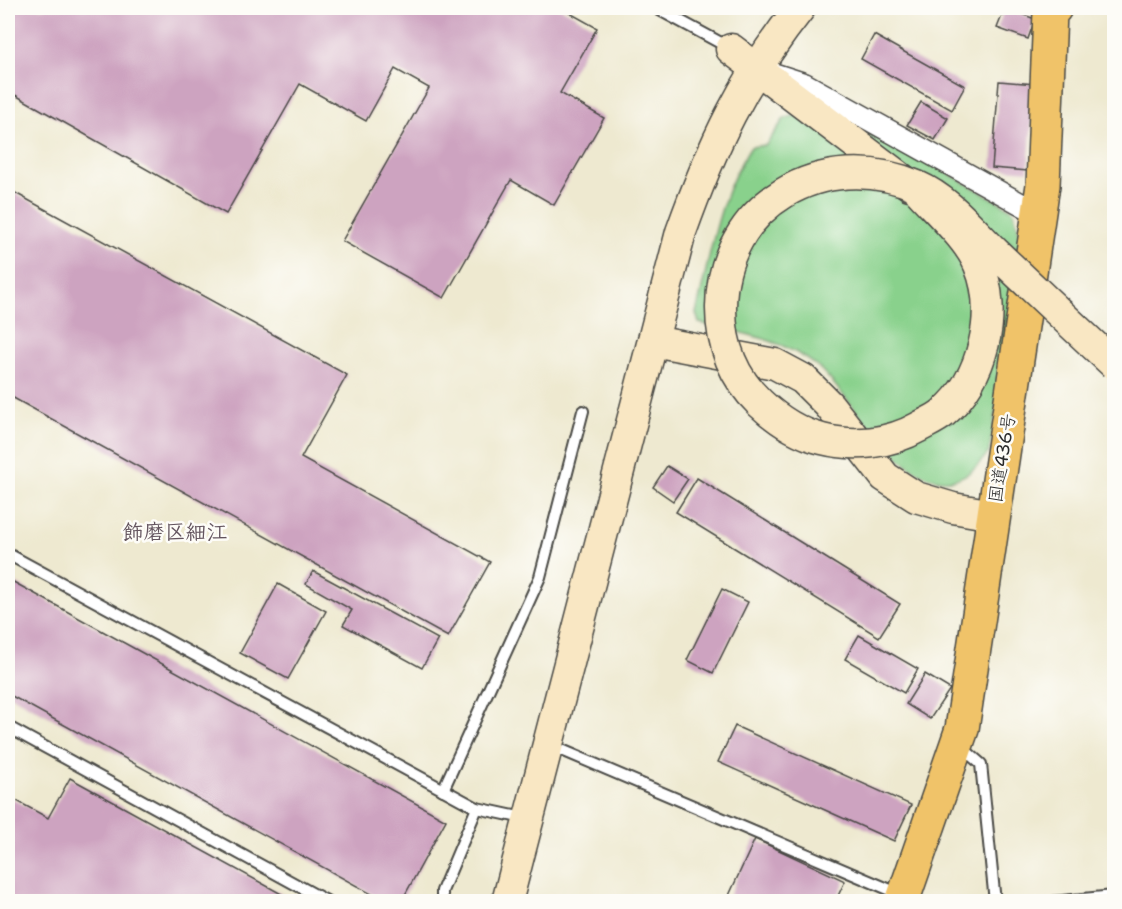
<svg xmlns="http://www.w3.org/2000/svg" width="1122" height="909" font-family="'Shantell Sans','Klee One',sans-serif">
  <rect width="100%" height="100%" fill="#fdfcf7"/>
  <filter id="ink" filterUnits="userSpaceOnUse"><feTurbulence type="fractalNoise" baseFrequency=".0167" numOctaves="2"/><feDisplacementMap in="SourceGraphic" scale="12" xChannelSelector="R" yChannelSelector="G"/><feConvolveMatrix kernelMatrix="1 2 1 2 8 2 1 2 1" color-interpolation-filters="sRGB"/></filter>
  <filter id="wash" filterUnits="userSpaceOnUse"><feTurbulence type="fractalNoise" baseFrequency=".008" numOctaves="4" result="noise"/><feDisplacementMap in="SourceGraphic" scale="24" xChannelSelector="R" yChannelSelector="G"/><feGaussianBlur stdDeviation="1.35" result="paint"/><feColorMatrix in="noise" values="0 0 0 0 0 0 0 0 0 0 0 0 0 0 0 0 0 1.4 0 .05"/><feComposite in="paint" operator="in"/></filter>
  <g filter="url(#wash)">
    <rect width="100%" height="100%" fill="#eee9d0"/>
    <path fill="#89d18c" stroke="#5a7e5c" stroke-width="1.5" d="M827 105 1013 210 1023 245 989 452C983 459 977 467 970 472 914 512 853 397 818 367 784 339 741 333 699 323L696 313C710 258 718 194 751 147L766 145 784 119Z"/>
    <g id="blocks">
      <g fill="#cda3c0">
        <path d="M8 8H561L597 28 560 93 604 118 554 205 511 180 444 298 342 241 429 88 395 69 366 121 300 84 226 214 8 91Z"/>
        <path d="M1005 8 1035 19 1028 39 997 28Z"/>
        <path d="M874 35 965 86 952 110 861 59Z"/>
        <path d="M999 81 1035 84 1028 171 992 168Z"/>
        <path d="M921 102 948 118 935 140 907 125Z"/>
        <path d="M8 189 347 375 301 458 490 562 448 637 8 395Z"/>
        <path d="M667 466 688 479 673 501 653 487Z"/>
        <path d="M697 478 900 604 879 637 676 512Z"/>
        <path d="M313 571 438 639 422 668 343 625 352 610 306 584Z"/>
        <path d="M8 579 446 820 401 902H386L8 694Z"/>
        <path d="M278 584 326 611 288 679 240 653Z"/>
        <path d="M722 589 748 602 713 673 687 660Z"/>
        <path d="M859 635 918 669 904 693 845 659Z"/>
        <path d="M925 674 950 689 930 719 906 704Z"/>
        <path d="M735 726 911 805 894 841 718 762Z"/>
        <path d="M70 778 296 902H8V796L48 818Z"/>
        <path d="M755 839 845 881 835 902H726Z"/>
      </g>
    </g>
  </g>
  <g filter="url(#ink)">
    <use href="#blocks" fill-opacity="0" stroke="#484844" stroke-width="1.5"/>
    <g fill="none" stroke-linecap="round" stroke-linejoin="round">
      <g stroke="#484844" stroke-width="14">
        <g id="lane">
          <path d="M656 8 730 48"/>
          <path d="M8 554 477 808 528 819"/>
          <path d="M8 727 328 902"/>
          <path d="M550 745 900 894"/>
          <path d="M959 745 981 764 995 902"/>
          <path d="M443 790 540 577 583 411"/>
          <path d="M442 902V891L477 808"/>
          <path d="M1052 902 1114 896"/>
        </g>
      </g>
      <g stroke="#484844" stroke-width="24">
        <path id="street" d="M774 74 805 84 1039 214"/>
      </g>
      <g stroke="#484844" stroke-width="33">
        <g id="secondary">
          <path d="M731 49 910 185"/>
          <path d="M653 341 775 364 803 379 829 405 885 477 916 497 953 508 993 515"/>
          <path d="M507 902 681 232C712 145 743 80 800 8"/>
        </g>
      </g>
      <g stroke="#484844" stroke-width="36">
        <path id="highway" d="M902 902 962 729 1043 185 1050 12 1055 8"/>
      </g>
      <use href="#lane" stroke="#fff" stroke-width="10"/>
      <use href="#street" stroke="#fff" stroke-width="21"/>
      <use href="#secondary" stroke="#f9e7c3" stroke-width="30"/>
      <use href="#highway" stroke="#f0c369" stroke-width="33"/>
      <g stroke="#484844" stroke-width="33" stroke-linecap="butt">
        <path id="secondary-bridge" d="M920 192C938 212 969 240 979 265 999 313 983 380 943 413 936 419 926 423 919 427 889 444 854 447 822 439 798 433 778 420 760 403 734 378 721 345 721 309 720 204 824 146 917 186 949 200 972 230 997 254 1036 291 1075 328 1114 364"/>
      </g>
      <use href="#secondary-bridge" stroke="#f9e7c3" stroke-width="30"/>
    </g>
  </g>
  <g text-anchor="middle" stroke-width="5" stroke-linejoin="round" paint-order="stroke">
    <g font-size="18" fill="#2b2b2b" stroke="#fdfcf7">
      <text transform="translate(1002 458) rotate(-81)" y="6">国道436号</text>
    </g>
    <g font-size="21" font-weight="bold" fill="#64555f" stroke="#fdfcf7">
      <text x="175" y="539">飾磨区細江</text>
    </g>
  </g>
  <rect width="1122" height="909" fill="none" stroke="#fdfcf7" stroke-width="30"/>
</svg>
